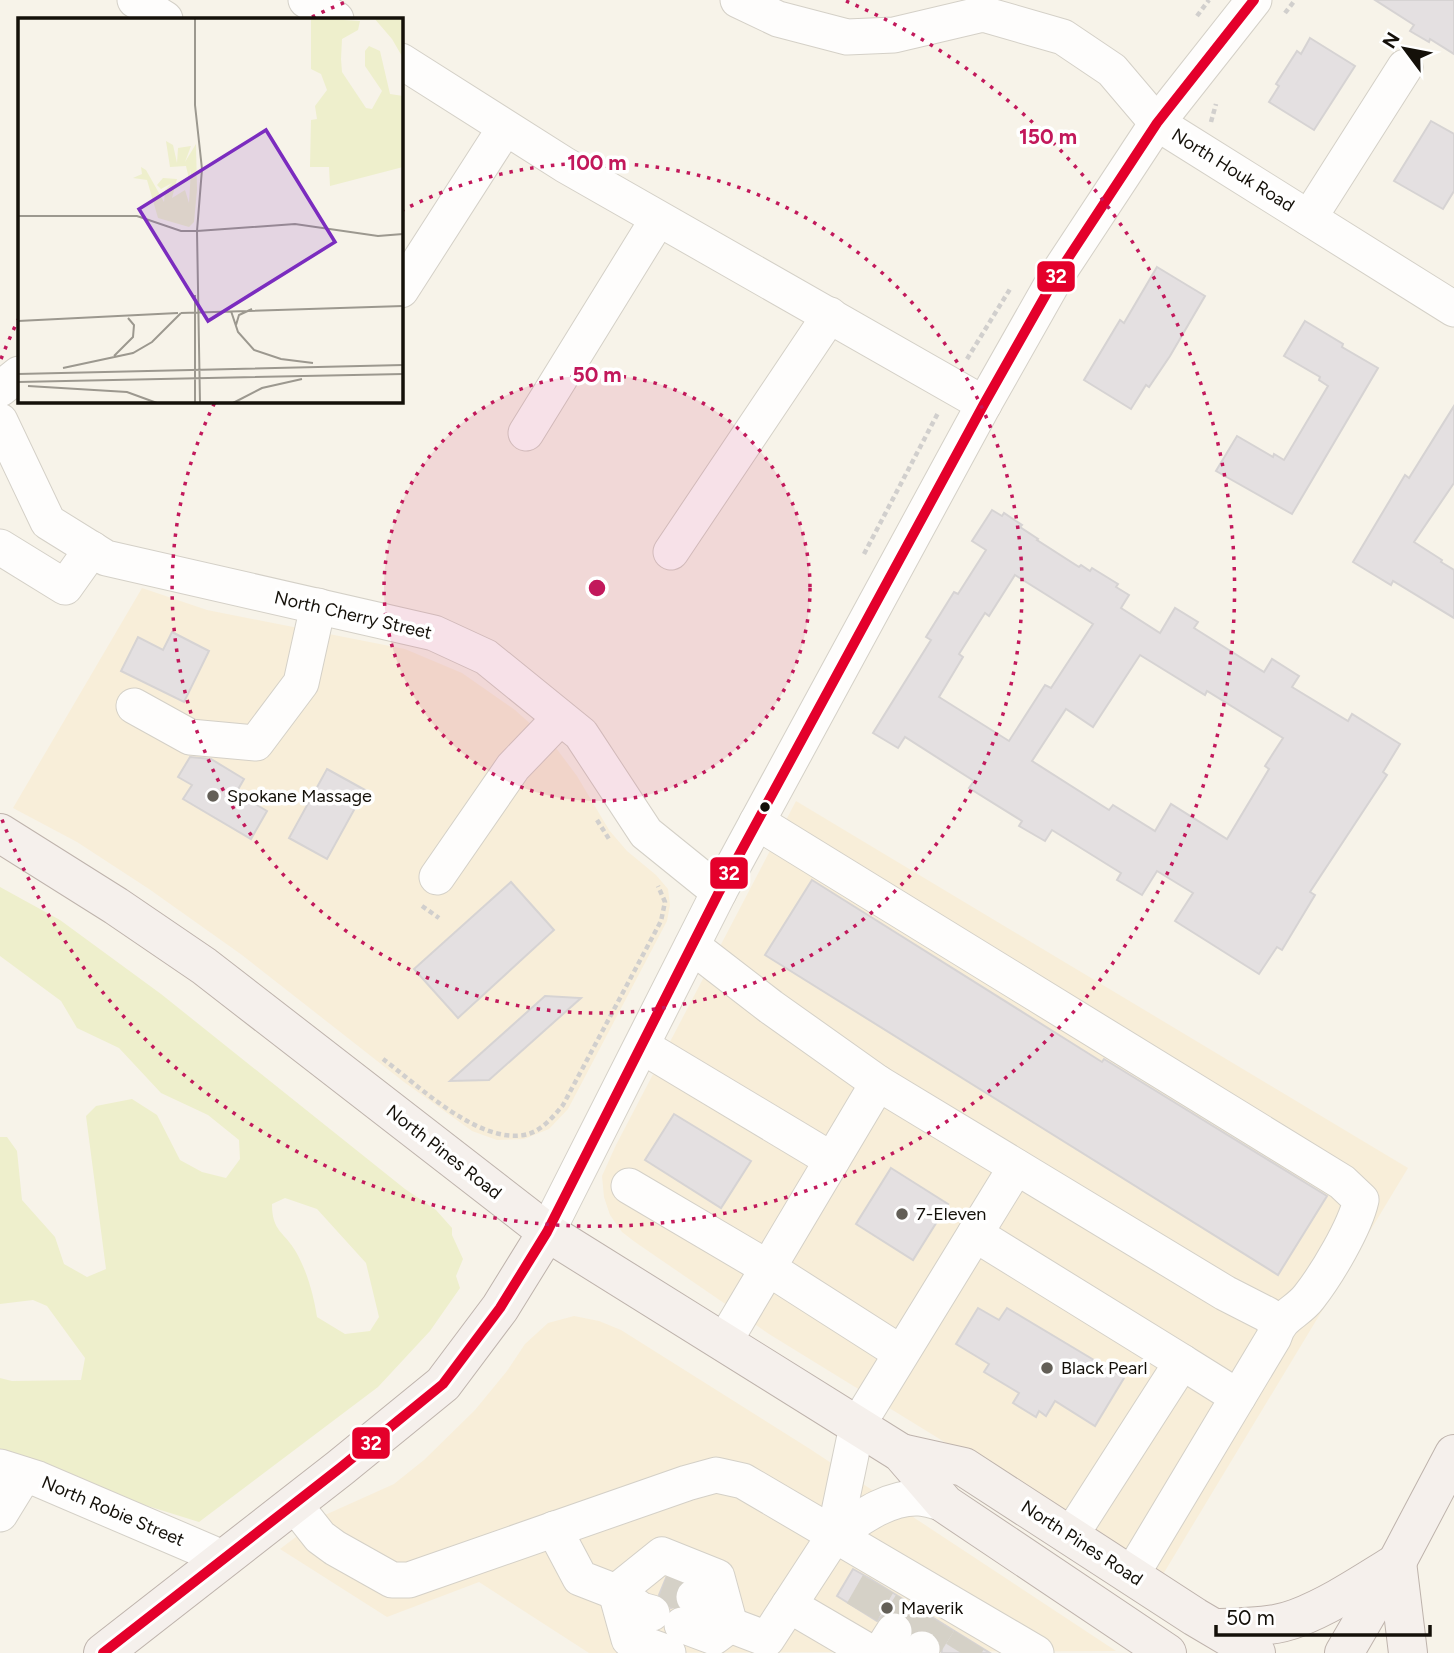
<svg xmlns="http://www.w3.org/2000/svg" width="1454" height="1653" font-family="Figtree,sans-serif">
  <rect width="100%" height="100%" fill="#f7f3e9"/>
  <g fill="#f8eed9">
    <path d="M142 588 207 610 405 649 462 673 515 710 553 744 577 776 609 830 627 851 656 875 668 889 670 905 667 921 568 1109 549 1129 524 1139 497 1140 472 1131 404 1082 242 955 149 889 77 842 13 808Z"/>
    <path d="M796 801 1408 1168 1162 1576 769 1334 635 1242 622 1232 610 1215 604 1197 602 1176 616 1145Z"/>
    <path d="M574 1316 599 1321 621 1330 810 1449 1116 1651 589 1653 479 1582 387 1617 280 1549 325 1515 394 1484 424 1460 475 1410 507 1371 525 1344 548 1323Z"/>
  </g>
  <path fill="#eeefcc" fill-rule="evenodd" d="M0 887 60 920 161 994 405 1189 436 1210 452 1228V1235L463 1259 456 1276 460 1288 430 1331 378 1387 199 1522 0 1460V1378L12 1381 81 1380 85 1358 47 1306 33 1300 0 1304V1137H7L17 1151 22 1200 55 1237 64 1264 87 1277 106 1269 86 1116 96 1106 132 1099 157 1115 180 1160 202 1172 226 1178 240 1159 239 1140 208 1115 161 1093 119 1048 77 1028 61 1001 0 956ZM285 1198 317 1209 366 1263 379 1317 370 1331 345 1334 317 1317C314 1296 307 1271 296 1252 284 1231 272 1232 272 1204Z"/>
  <g fill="#e4e0e1" stroke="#d6d3d3" stroke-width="2" fill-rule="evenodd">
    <path d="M1375 0H1454V54L1430 39 1429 42 1410 31 1414 25Z"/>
    <path d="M1310 38 1355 66 1314 130 1269 102 1279 86 1276 84 1297 51 1301 54Z"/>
    <path d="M1431 121 1454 134V191L1443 209 1394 181Z"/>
    <path d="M1157 267 1205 296 1170 356 1149 387 1146 385 1131 409 1084 380 1120 320 1124 323Z"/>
    <path d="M1305 321 1343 344 1342 347 1378 368 1292 514 1216 471 1237 436 1273 457 1274 454 1284 460 1328 386 1319 380 1320 377 1284 356Z"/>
    <path d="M1454 406V483L1414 542 1442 560 1441 562 1454 570V618L1393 581 1391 585 1353 562 1405 475 1409 478Z"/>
    <path d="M992 510 1002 516 1004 513 1022 525 1020 527 1038 539 1037 540 1079 567 1081 565 1090 571 1092 568 1118 584 1116 587 1129 595 1121 608 1160 633 1175 608 1198 622 1194 628 1264 672 1272 659 1299 676 1292 687 1348 721 1352 714 1400 744 1383 772 1387 775 1310 892 1315 895 1282 950 1277 947 1259 974 1175 921 1193 893 1157 871 1142 895 1117 880 1121 873 1052 830 1045 841 1019 826 1022 821 969 788 974 781 905 737 898 748 873 733 931 640 926 637 954 592 958 594 986 550 972 541ZM1015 575 1093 624 1051 688 1045 685 1009 741 939 697 963 657 959 654 985 613 989 616ZM1140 655 1205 695 1207 691 1283 738 1265 766 1269 769 1227 839 1171 804 1155 831 1113 805 1109 810 1032 761 1066 709 1093 727Z"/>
    <path d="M172 632 209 651 184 702 121 671 138 637 163 650Z"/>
    <path d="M190 757 211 759 244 779 236 793 267 811 251 839 183 799 192 785 178 777Z"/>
    <path d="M327 769 365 790 327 859 289 838Z"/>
    <path d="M812 880 1102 1062 1104 1059 1327 1196 1278 1275 765 955Z"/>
    <path d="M511 882 554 930 458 1018 414 969Z"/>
    <path d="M545 996 581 998 489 1080 450 1081Z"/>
    <path d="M674 1114 751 1161 721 1208 645 1160Z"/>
    <path d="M891 1168 948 1204 913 1260 856 1224Z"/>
    <path d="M978 1308 999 1320 1007 1308 1124 1378 1095 1426 1055 1401 1046 1416 1039 1411 1036 1417 1013 1403 1019 1393 984 1372 989 1364 956 1344Z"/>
    <path d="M853 1569 869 1578 990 1653H942L941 1643 937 1635 927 1629 914 1631 911 1621 904 1614 896 1611 885 1613 877 1621 837 1596Z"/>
    <path d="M666 1578 680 1584 676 1589 674 1598 677 1606 671 1608 667 1599 659 1595Z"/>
  </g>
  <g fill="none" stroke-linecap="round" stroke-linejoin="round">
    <g stroke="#d5d1c7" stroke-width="35" stroke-dasharray="35 18" stroke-linecap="butt">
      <path d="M663 1586 694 1597"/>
      <path d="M862 1612 878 1584"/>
      <path d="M894 1631 911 1604"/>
      <path d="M922 1649 939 1622"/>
      <path d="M961 1653 969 1640"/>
    </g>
    <g stroke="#d4d0c7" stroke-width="37">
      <g id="minor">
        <path d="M135 0 165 19"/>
        <path d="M306 0 336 19"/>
        <path d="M738 0 778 19 847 37 894 35 983 14 1063 37 1112 70 1157 123 1454 309"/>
        <path d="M401 61 565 165 984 404"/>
        <path d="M1309 218 1405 67"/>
        <path d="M401 290 505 128"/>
        <path d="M0 389 19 374"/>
        <path d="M0 421 48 522 106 558 434 633 486 657 581 734 646 833 719 892"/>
        <path d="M526 433 658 219"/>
        <path d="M0 547 65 587 92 549"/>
        <path d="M671 552 830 315"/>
        <path d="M134 706 190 737 256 743 301 683 318 606"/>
        <path d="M757 822 1342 1182 1361 1200C1355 1227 1327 1274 1309 1297 1297 1313 1280 1315 1274 1337L1132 1574"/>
        <path d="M437 877 513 767 560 718"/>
        <path d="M692 946 771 1007 878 1083 1225 1293 1268 1315 1277 1325"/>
        <path d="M642 1046 832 1160"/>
        <path d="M629 1186 768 1268 901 1353"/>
        <path d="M547 1232 719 892 984 404 1057 275 1157 123 1254 0"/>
        <path d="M975 1234 1182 1362 1071 1535"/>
        <path d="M724 1342 878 1083"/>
        <path d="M1182 1362 1238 1397"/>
        <path d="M0 1467 38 1479 225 1559"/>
        <path d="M294 1504 320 1537 335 1548 392 1580H409L687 1483 716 1475 743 1481 1036 1653"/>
        <path d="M0 1514 24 1475"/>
        <path d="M554 1529 580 1578 616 1592 641 1610 652 1613"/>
        <path d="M834 1536C859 1519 887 1497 918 1498 927 1498 936 1502 945 1504"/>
        <path d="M616 1592 662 1555 717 1577 730 1625"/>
        <path d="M616 1592 629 1639 668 1653"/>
        <path d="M694 1597 722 1610 730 1625 767 1639 834 1536 857 1426 1016 1167"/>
        <path d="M789 1605 871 1653"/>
        <path d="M682 1625 714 1637 730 1625"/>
        <path d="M880 1653 894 1631"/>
        <path d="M918 1653 922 1649"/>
      </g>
    </g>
    <g stroke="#beb3ac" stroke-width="40">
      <g id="major">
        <path d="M0 833 116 906 204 966 547 1232 901 1453 945 1504 1167 1653"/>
        <path d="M901 1453 964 1467 1195 1617 1256 1653"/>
        <path d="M1397 1562 1408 1653"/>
        <path d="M1215 1628C1241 1627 1272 1628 1297 1618 1331 1605 1362 1584 1393 1565"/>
        <path d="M103 1653 340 1468 443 1384 500 1308 547 1232"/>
        <path d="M1344 1653 1397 1562 1454 1454"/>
      </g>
    </g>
    <g stroke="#d1cfcd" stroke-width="4.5" stroke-dasharray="5 3.5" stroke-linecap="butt">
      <path d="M1285 13 1295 0"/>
      <path d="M1197 16 1209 0"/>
      <path d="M1211 122 1216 104"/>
      <path d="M967 359 1010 289"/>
      <path d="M864 554 938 413"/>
      <path d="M597 820 609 839"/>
      <path d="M422 906 439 918"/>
      <path d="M383 1059C419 1086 477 1143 524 1135 541 1132 553 1117 563 1105L661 921 665 902 658 886"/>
    </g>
    <use href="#minor" stroke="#fefdfc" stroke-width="35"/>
    <use href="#major" stroke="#f5f0ec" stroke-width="38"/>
    <g stroke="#fff" stroke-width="16">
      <path id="bus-1" d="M103 1653 340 1468 443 1384 500 1308 547 1232 719 892 984 404 1057 275 1157 123 1254 0"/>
    </g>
    <use href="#bus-1" stroke="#e4002b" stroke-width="10"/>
  </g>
  <circle cx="597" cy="588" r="213" fill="#c2185b" fill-opacity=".12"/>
  <g fill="none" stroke="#c2185b" stroke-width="3.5" stroke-dasharray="3.5 7">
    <circle cx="597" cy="588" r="213"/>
    <path d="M401 211A425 425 0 1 1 215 402"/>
    <path d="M1 359A638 638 0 0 1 19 318M312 17A638 638 0 0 1 348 1M846 1A638 638 0 1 1 1 817"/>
  </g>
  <g fill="#635f57" stroke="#fff" stroke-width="2.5">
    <circle cx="213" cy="796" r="7"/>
    <circle cx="902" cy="1214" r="7"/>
    <circle cx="1047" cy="1368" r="7"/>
    <circle cx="887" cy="1608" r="7"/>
  </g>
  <circle fill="#141009" stroke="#fff" stroke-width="2.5" cx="765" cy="807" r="6"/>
  <g text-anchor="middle" stroke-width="7" stroke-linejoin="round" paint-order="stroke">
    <g font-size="18" fill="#141009" stroke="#fff">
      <text transform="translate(1233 170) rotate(32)" y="6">North Houk Road</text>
      <text transform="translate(353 615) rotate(13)" y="6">North Cherry Street</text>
      <text transform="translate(444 1152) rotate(38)" y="6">North Pines Road</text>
      <text transform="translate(113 1511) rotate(23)" y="6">North Robie Street</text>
      <text transform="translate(1082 1543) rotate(33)" y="6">North Pines Road</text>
    </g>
    <g font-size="18" fill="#141009" stroke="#fff" text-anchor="start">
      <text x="227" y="802">Spokane Massage</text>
      <text x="916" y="1220">7-Eleven</text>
      <text x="1061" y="1374">Black Pearl</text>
      <text x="901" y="1614">Maverik</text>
    </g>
  </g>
  <g transform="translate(18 18)">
    <rect width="385" height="385" fill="#f7f3e9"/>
    <path d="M293 0 342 3 340 12 324 21 323 41 324 54 348 90 354 91 364 73 347 48V33L351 28 362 33 372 76 385 78V149L312 168 311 149H292L293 102 299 101 297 88 309 72 303 56 293 51ZM356 0H385V40L374 21ZM148 123 155 127 159 145 160 130 173 128 167 144 178 126 179 172 176 204 171 209 140 200 129 162 115 160 124 156 123 149 128 152 146 184 147 172 154 165 143 171 139 167 145 160 159 161 154 180 167 172 171 185 173 151 171 161 168 148 152 149Z" fill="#eeefcc"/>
    <path fill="none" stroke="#9c988f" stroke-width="2" d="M177 0V87L184 151 179 213 182 385M0 198H119L163 213H179M179 213 277 206 360 218 385 216M213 293 220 314 236 332 263 341 295 345M163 295 385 288M0 303 160 295M218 307 221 297 234 291M96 338 115 319 116 307 110 300M45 350 115 335 134 324 163 295M0 356 385 347M0 364 385 356M10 368 109 374 139 385M177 385V277M215 385 244 370 284 361"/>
    <path fill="#7b2cbf" fill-opacity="0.15" stroke="#7b2cbf" stroke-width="3.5" d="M248 112 317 224 190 303 121 191Z"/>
    <rect width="385" height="385" fill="none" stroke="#141009" stroke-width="3.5"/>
  </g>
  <circle cx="597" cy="588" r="10" fill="#c2185b" stroke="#fff" stroke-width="3.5"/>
  <g font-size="21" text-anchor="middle" font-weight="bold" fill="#c2185b" stroke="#fff" stroke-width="7" stroke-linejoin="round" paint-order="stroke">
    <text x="1048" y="144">150 m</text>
    <text x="597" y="170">100 m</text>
    <text x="597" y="382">50 m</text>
  </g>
  <g stroke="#fff" stroke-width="2.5">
    <rect x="1036" y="260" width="40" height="33" rx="7" fill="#e4002b"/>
    <rect x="709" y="856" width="40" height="34" rx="7" fill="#e4002b"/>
    <rect x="351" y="1426" width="40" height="34" rx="7" fill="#e4002b"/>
  </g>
  <g font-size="19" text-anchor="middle" font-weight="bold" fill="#fff">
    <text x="1056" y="283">32</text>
    <text x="729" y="880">32</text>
    <text x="371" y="1450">32</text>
  </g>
  <g transform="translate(1405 49) rotate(302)" stroke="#ffffff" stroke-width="5" paint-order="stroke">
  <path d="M0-5L12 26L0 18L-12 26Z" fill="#141009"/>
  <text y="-10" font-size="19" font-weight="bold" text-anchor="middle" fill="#141009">N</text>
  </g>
  <path d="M1216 1625v10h214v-10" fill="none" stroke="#141009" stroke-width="3.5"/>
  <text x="1226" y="1625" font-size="21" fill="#141009" stroke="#ffffff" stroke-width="5" paint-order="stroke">50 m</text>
</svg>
